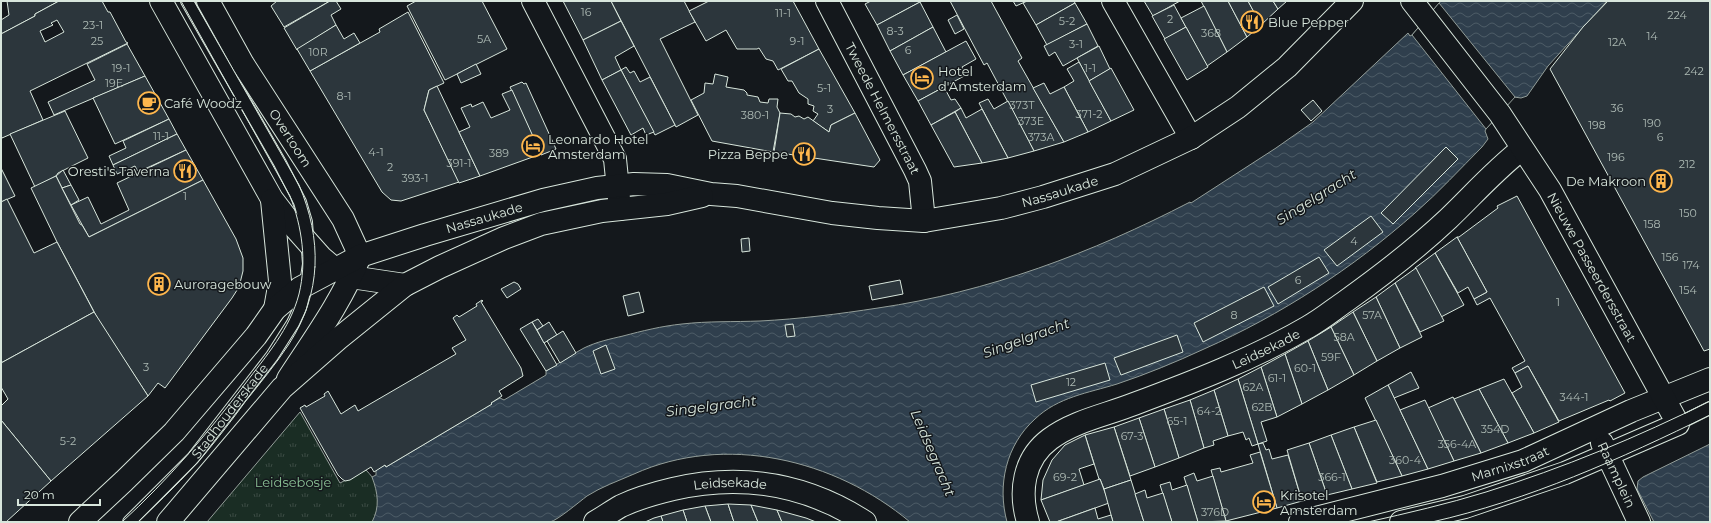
<svg xmlns="http://www.w3.org/2000/svg" width="1711" height="523" font-family="Montserrat,sans-serif">
  <defs>
    <pattern id="park-tufts" width="24" height="20" patternUnits="userSpaceOnUse"><rect width="24" height="20" fill="#1a2d24"/><path d="M3 7l-1-3M5 7V3M7 7l1-3M15 17l-1-3M17 17v-4M19 17l1-3" fill="none" stroke="#3b4b43"/></pattern>
    <pattern id="water-waves" width="16" height="10" patternUnits="userSpaceOnUse"><rect width="16" height="10" fill="#2f3f4d"/><path d="M0 5q4-4 8 0t8 0" fill="none" stroke="#4c5b66"/></pattern>
  </defs>
  <rect width="100%" height="100%" fill="#14181c"/>
  <path fill="url(#park-tufts)" stroke="#939e99" d="M300 412 340 483 366 470C385 490 380 497 376 522H207Z"/>
  <g fill="url(#water-waves)" stroke="#939e99">
    <path d="M1441 1H1607L1548 66 1527 96 1521 98 1514 97 1486 129 1485 131 1488 139 1482 147C1460 169 1439 192 1415 213 1353 268 1281 315 1204 349 1176 362 1147 374 1117 384 1088 393 1058 397 1035 419 1006 445 997 485 1007 522H910C835 459 725 433 634 474 618 481 601 487 587 496 579 502 558 520 550 522 539 523 512 522 499 522 457 522 415 522 372 522 380 507 378 493 372 477L376 475V470L385 465 386 467 492 404 491 403 500 398 504 400 546 375V371C559 363 571 355 584 348 596 342 610 339 623 336 642 331 662 326 682 324 708 321 734 322 760 321 799 319 839 314 878 308 988 292 1092 253 1190 202L1191 203 1276 148 1313 122 1408 33 1410 36 1412 35Z"/>
    <path d="M1710 444V522H1654L1637 489 1638 481 1643 477Z"/>
  </g>
  <path fill="#14181c" stroke="#939e99" d="M1439 3 1515 97 1486 129 1412 35Z"/>
  <g fill="#2c363c" stroke="#d8e6dc" fill-rule="evenodd">
    <path d="M7 1H59L35 14V16L1 34V20L9 15Z"/>
    <path d="M59 1H102L108 12H110L126 42 128 43 30 91 43 120 2 138 1 135V34L35 16V14ZM57 20 64 32 45 42 40 31 53 25 51 23Z"/>
    <path d="M277 1H330L284 27 271 6Z"/>
    <path d="M330 1H336L341 9 331 15 336 25 297 50 284 28Z"/>
    <path d="M416 1H482L507 49 445 80 407 6Z"/>
    <path d="M563 1H611L621 21 583 40Z"/>
    <path d="M611 1H684L695 22 660 39 698 115 676 127Z"/>
    <path d="M709 1H793L819 49 778 70 773 61 766 59 759 48 757 49H737L726 30 706 41 689 11Z"/>
    <path d="M871 1H919L920 2 877 25 865 4Z"/>
    <path d="M950 1H991L1022 58 1018 61 1064 142 1034 151 987 63 984 65Z"/>
    <path d="M1013 1H1027L1016 6Z"/>
    <path d="M1027 1H1074L1075 3 1036 25 1023 3Z"/>
    <path d="M1144 1H1180L1153 16Z"/>
    <path d="M1201 1H1228L1247 37 1227 52Z"/>
    <path d="M1228 1H1248L1261 25 1247 37Z"/>
    <path d="M1248 1H1273L1278 9 1261 25Z"/>
    <path d="M1273 1H1287L1278 9Z"/>
    <path d="M1608 1H1710V349L1704 351 1550 69 1583 27Z"/>
    <path d="M920 2 933 27 890 51 877 25Z"/>
    <path d="M1075 3 1087 24 1047 45 1036 25Z"/>
    <path d="M1174 5 1186 27 1165 39 1152 16Z"/>
    <path d="M1204 6 1227 52 1207 66 1181 18Z"/>
    <path d="M408 12 444 83 429 90 424 110 459 182 401 201 391 200 382 192 310 71 380 32 379 29Z"/>
    <path d="M957 15 964 29 955 34 948 20Z"/>
    <path d="M621 21 634 46 615 57 621 70 602 80 583 40Z"/>
    <path d="M1087 24 1098 46 1063 66 1055 52 1049 56 1044 46Z"/>
    <path d="M336 25 344 39 354 33 360 43 310 71 297 49Z"/>
    <path d="M933 27 946 52 903 75 890 51Z"/>
    <path d="M1186 27 1208 67 1187 80 1164 39Z"/>
    <path d="M966 41 976 59 962 67 966 75 918 101 903 75Z"/>
    <path d="M127 44 145 76 54 115 48 102 95 80 87 64Z"/>
    <path d="M1099 46 1110 69 1089 81 1077 58Z"/>
    <path d="M819 49 855 113 831 125 829 132 813 121 818 114 813 111 814 106 808 104V99L799 93 792 81H788L781 69Z"/>
    <path d="M1079 62 1111 121 1088 132 1064 87 1074 81 1067 69Z"/>
    <path d="M476 64 481 74 461 83 457 74Z"/>
    <path d="M626 67 630 73 634 71 640 82 650 77 675 125 655 135 621 70Z"/>
    <path d="M1111 68 1134 110 1111 121 1089 81Z"/>
    <path d="M621 70 654 132 646 135 643 128 631 135 602 80Z"/>
    <path d="M715 74 728 77 726 87 744 90 747 93V95L758 97 760 102 768 103 769 99H778L777 107 780 113 773 152 712 141 691 100 704 93 705 83 713 84Z"/>
    <path d="M145 76 169 119 115 144 93 98Z"/>
    <path d="M522 82 524 84 526 83 556 149 541 155 510 87Z"/>
    <path d="M1044 83 1050 94 1064 87 1088 132 1064 142 1033 88Z"/>
    <path d="M437 86 459 132 480 176 459 183 424 110 429 90Z"/>
    <path d="M944 87 951 100 955 99 961 108 931 125 918 101Z"/>
    <path d="M512 90 541 154 480 176 459 132 470 127 461 108 471 104 472 107 483 102 491 118 510 110 502 94Z"/>
    <path d="M988 99 994 109 1008 101 1034 151 1008 158 979 103Z"/>
    <path d="M1313 100 1322 111 1311 121 1301 110Z"/>
    <path d="M961 108 966 118 982 109 1008 158 982 163 955 112Z"/>
    <path d="M65 111 88 158 58 173 56 176 35 187 10 134Z"/>
    <path d="M955 112 982 163 954 167 931 125Z"/>
    <path d="M780 113 791 114 795 117 799 116 804 119 808 117 829 132 831 125 855 113 880 160 874 167 774 152Z"/>
    <path d="M169 119 177 134 113 165 109 156 126 148 123 141Z"/>
    <path d="M177 134 186 150 138 172 135 166 117 174 113 165Z"/>
    <path d="M1446 147 1458 159 1393 224 1381 213Z"/>
    <path d="M186 150 203 180 89 237 71 205 88 197 101 224 129 210 117 183Z"/>
    <path d="M1 168 15 196 1 202Z"/>
    <path d="M63 170 71 185 62 188 56 176Z"/>
    <path d="M56 176 80 224 82 225 89 237 203 180 236 239 243 258V271L239 287 232 298 165 388 158 383 148 396 99 321 57 242 31 188Z"/>
    <path d="M71 185 79 200 71 205 62 188Z"/>
    <path d="M1517 196 1625 393 1610 401 1609 400 1559 421 1528 366 1515 373 1512 368 1525 361 1490 298 1477 305 1474 299 1487 292 1457 237H1459L1498 208 1497 206Z"/>
    <path d="M7 199 34 253 57 242 94 312 1 363V202Z"/>
    <path d="M1371 216 1383 232 1337 266 1324 250Z"/>
    <path d="M1457 237 1487 292 1474 299 1468 287 1458 293 1435 253Z"/>
    <path d="M749 238 750 251 742 252 741 239Z"/>
    <path d="M1435 253 1464 305 1441 317 1415 268Z"/>
    <path d="M1319 257 1329 273 1278 304 1268 287Z"/>
    <path d="M1416 268 1444 321 1420 332 1395 283Z"/>
    <path d="M900 280 903 294 872 300 869 286Z"/>
    <path d="M514 282 518 284 521 289 507 298 501 289Z"/>
    <path d="M1395 283 1422 337 1400 348 1376 297Z"/>
    <path d="M1264 287 1274 306 1203 342 1194 323Z"/>
    <path d="M639 292 644 312 628 316 623 296Z"/>
    <path d="M1376 297 1400 348 1377 361 1353 312Z"/>
    <path d="M482 300 483 301 481 302 521 368 523 376 499 391 502 396 491 403 492 404 386 467 385 465 374 472 371 467 350 480 345 481 342 479 338 475 300 408 305 405 306 407 325 396 324 394 328 391 341 414 355 405 358 411 456 354 452 348 466 340 453 318 457 315 459 317 477 306 476 304Z"/>
    <path d="M94 312 148 396 51 481 1 420V406L8 399 1 387V363Z"/>
    <path d="M1353 312 1377 361 1354 375 1331 327Z"/>
    <path d="M538 319 543 326 537 330 532 322Z"/>
    <path d="M532 322 557 365 546 371 520 329Z"/>
    <path d="M549 322 557 335 544 343 537 330Z"/>
    <path d="M793 324 795 336 787 337 785 325Z"/>
    <path d="M1331 327 1354 375 1328 390 1308 341Z"/>
    <path d="M563 331 576 353 560 363 547 341Z"/>
    <path d="M1177 335 1183 352 1121 375 1114 358Z"/>
    <path d="M1308 341 1328 390 1302 404 1285 354Z"/>
    <path d="M606 345 615 369 601 374 593 351Z"/>
    <path d="M1285 354 1302 404 1277 417 1261 367Z"/>
    <path d="M1105 363 1110 380 1036 402 1031 385Z"/>
    <path d="M1528 366 1559 422 1534 433 1512 393 1522 387 1515 373Z"/>
    <path d="M1261 367 1277 417 1261 422 1267 441 1258 444 1238 379Z"/>
    <path d="M1411 372 1419 388 1394 398 1388 385Z"/>
    <path d="M1238 379 1258 444 1252 446 1249 438 1246 440 1243 432 1228 436 1214 390Z"/>
    <path d="M1504 379 1534 433 1508 443 1479 389Z"/>
    <path d="M1388 385 1400 410 1428 469 1402 476 1365 398Z"/>
    <path d="M1479 389 1508 443 1481 453 1454 399Z"/>
    <path d="M1214 390 1228 436 1213 441 1214 445 1204 448 1190 400Z"/>
    <path d="M1453 397 1481 453 1454 461 1428 408Z"/>
    <path d="M1190 400 1204 448 1179 458 1164 409Z"/>
    <path d="M1425 400 1454 461 1428 469 1400 410Z"/>
    <path d="M1164 409 1179 458 1155 467 1139 418Z"/>
    <path d="M1139 418 1155 467 1130 476 1114 427Z"/>
    <path d="M1 420 51 481 6 522H1Z"/>
    <path d="M1376 420 1402 476 1377 482 1354 427Z"/>
    <path d="M1114 427 1131 480 1104 489 1100 479H1099L1085 435Z"/>
    <path d="M1354 427 1377 483 1352 489 1331 435Z"/>
    <path d="M1085 435 1094 464 1079 469 1084 485 1041 500 1043 480 1052 460 1065 445Z"/>
    <path d="M1331 435 1352 489 1327 495 1309 443Z"/>
    <path d="M1263 443 1266 450 1269 449 1272 459 1288 455 1302 501 1277 508 1258 444Z"/>
    <path d="M1309 443 1327 495 1302 501 1287 450Z"/>
    <path d="M1260 452 1277 508 1226 521 1211 470 1220 468 1221 472 1253 463 1250 455Z"/>
    <path d="M1194 473 1197 481 1213 476 1226 521 1198 522 1184 477Z"/>
    <path d="M1100 479 1109 503 1056 522H1050L1041 500Z"/>
    <path d="M1131 480 1144 522H1113L1104 489Z"/>
    <path d="M1170 482 1172 490 1187 485 1198 522H1172L1160 485Z"/>
    <path d="M1145 490 1147 498 1163 493 1172 522H1144L1135 494Z"/>
    <path d="M728 504 734 522H711L705 506Z"/>
    <path d="M728 504 751 505 758 522H734Z"/>
    <path d="M751 505 777 510 782 522H758Z"/>
    <path d="M705 506 711 522H687L683 510Z"/>
    <path d="M1095 508 1098 519 1111 515 1113 522H1056Z"/>
    <path d="M683 510 687 522H663L661 516Z"/>
    <path d="M777 510 806 518 816 522H782Z"/>
    <path d="M661 516 663 522H645L654 518Z"/>
  </g>
  <g fill="none" stroke-linecap="round" stroke-linejoin="round">
    <g stroke="#d8e6dc" stroke-width="14">
      <g id="lane">
        <path d="M1678 424 1710 408"/>
        <path id="s1" d="M129 522 193 458 272 356 293 323 300 308 306 284 309 264 306 222 300 202 280 163 187 1"/>
      </g>
    </g>
    <g stroke="#d8e6dc" stroke-width="24">
      <g id="street">
        <path d="M533 1 615 159 620 209"/>
        <path id="s2" d="M827 1 915 170 920 181 924 221"/>
        <path d="M1113 1 1191 138"/>
        <path id="s3" d="M1602 443 1639 522"/>
        <path id="s4" d="M595 522C604 517 612 511 621 506 638 498 656 493 673 489 742 473 806 484 865 522"/>
        <path id="s5" d="M1028 522C1019 492 1023 459 1050 439 1074 421 1106 415 1134 404 1193 382 1253 359 1308 327 1321 320 1333 310 1346 301 1381 276 1416 249 1448 219 1473 195 1495 170 1522 149"/>
        <path id="s6" d="M1300 522 1442 486 1523 461 1631 411 1710 379"/>
        <path d="M1401 522 1465 507 1565 473 1678 424 1550 190 1500 114 1412 1"/>
      </g>
    </g>
    <g stroke="#d8e6dc" stroke-width="24">
      <g id="secondary">
        <path d="M161 1 272 199 288 220 321 257 335 269 351 277 405 285"/>
        <path id="s7" d="M208 1 243 64 343 219 360 256C342 301 314 339 288 379"/>
        <path d="M272 200 280 281 275 309"/>
      </g>
    </g>
    <g stroke="#d8e6dc" stroke-width="24">
      <g id="primary">
        <path id="s8" d="M80 522 124 481 174 432 256 336 275 309 300 288 360 256 425 235 543 200 597 188 634 184 667 185 711 194 737 196 832 213 878 218 924 221 1001 208 1043 197 1115 174 1191 138 1238 107 1287 67 1352 1"/>
        <path d="M168 522 282 388 338 339 405 285 440 267 504 238 541 224 602 211 667 204 702 196"/>
      </g>
    </g>
    <use href="#lane" stroke="#14181c" stroke-width="12"/>
    <use href="#street" stroke="#14181c" stroke-width="22"/>
    <use href="#secondary" stroke="#14181c" stroke-width="22"/>
    <use href="#primary" stroke="#14181c" stroke-width="22"/>
    <g stroke="#d8e6dc" stroke-width="1">
      <path d="M122 522C168 480 208 433 245 384 266 356 290 329 299 294 307 261 302 227 290 196L181 1"/>
      <path d="M138 522C161 500 184 478 204 455 218 438 232 420 245 402 260 383 276 364 289 344 322 293 322 239 299 185L194 1"/>
      <path d="M1368 522C1408 513 1447 504 1486 492 1563 468 1638 437 1710 401"/>
      <path d="M1432 522C1529 500 1620 459 1710 415"/>
    </g>
  </g>
  <defs>
    <g id="restaurant-ring" transform="scale(1.15)"><circle r="9.5" fill="#14181c" stroke="#ffb74d" stroke-width="1.5"/><path d="M-5-6h1v4h1v-4h1v4h1v-4h1v5L-1.5 .5V6h-2V.5L-5-1ZM5-6V6H3V1.5H1.5Q1.5-4 5-6Z" fill="#ffb74d"/></g>
    <g id="hotel-ring" transform="scale(1.15)"><circle r="9.5" fill="#14181c" stroke="#ffb74d" stroke-width="1.5"/><path d="M-6-4.5h1.5V1H6V5H4.5V3h-9V5H-6ZM-4 0a1.8 1.8 0 1 1 3.6 0ZM.5 0V-2.5h3Q6-2.5 6 0Z" fill="#ffb74d"/></g>
    <g id="cafe-ring" transform="scale(1.15)"><circle r="9.5" fill="#14181c" stroke="#ffb74d" stroke-width="1.5"/><path d="M-5.5-4.5H6V0H3Q3 3.5 0 3.5H-2.5Q-5.5 3.5-5.5 0ZM3-3.2v2h1.7v-2ZM-6 4.5H4V6H-6Z" fill="#ffb74d"/></g>
    <g id="building-ring" transform="scale(1.15)"><circle r="9.5" fill="#14181c" stroke="#ffb74d" stroke-width="1.5"/><path d="M-4-6H4V6H1V3H-1V6H-4ZM-2.5-4.3h1.7v1.8h-1.7ZM.8-4.3h1.7v1.8H.8ZM-2.5-1h1.7V.8h-1.7ZM.8-1h1.7V.8H.8Z" fill="#ffb74d"/></g>
  </defs>
  <g fill-rule="evenodd">
    <use href="#restaurant-ring" x="1252" y="22"/>
    <use href="#hotel-ring" x="922" y="78"/>
    <use href="#cafe-ring" x="149" y="103"/>
    <use href="#hotel-ring" x="533" y="146"/>
    <use href="#restaurant-ring" x="804" y="154"/>
    <use href="#restaurant-ring" x="185" y="171"/>
    <use href="#building-ring" x="1661" y="181"/>
    <use href="#building-ring" x="159" y="284"/>
    <use href="#hotel-ring" x="1264" y="502"/>
  </g>
  <g text-anchor="middle" stroke-width="3" stroke-linejoin="round" paint-order="stroke">
    <g font-size="11" fill="#adbab4">
      <text x="586" y="16">16</text>
      <text x="783" y="17">11-1</text>
      <text x="1677" y="19">224</text>
      <text x="1170" y="23">2</text>
      <text x="1067" y="25">5-2</text>
      <text x="93" y="29">23-1</text>
      <text x="895" y="35">8-3</text>
      <text x="1211" y="37">368</text>
      <text x="1652" y="40">14</text>
      <text x="484" y="43">5A</text>
      <text x="97" y="45">25</text>
      <text x="797" y="45">9-1</text>
      <text x="1617" y="46">12A</text>
      <text x="1076" y="48">3-1</text>
      <text x="908" y="54">6</text>
      <text x="318" y="56">10R</text>
      <text x="121" y="72">19-1</text>
      <text x="1090" y="72">1-1</text>
      <text x="1694" y="75">242</text>
      <text x="114" y="87">19E</text>
      <text x="824" y="92">5-1</text>
      <text x="344" y="100">8-1</text>
      <text x="1022" y="109">373T</text>
      <text x="1617" y="112">36</text>
      <text x="830" y="113">3</text>
      <text x="1089" y="118">371-2</text>
      <text x="755" y="119">380-1</text>
      <text x="1031" y="125">373E</text>
      <text x="1652" y="127">190</text>
      <text x="1597" y="129">198</text>
      <text x="161" y="140">11-1</text>
      <text x="1041" y="141">373A</text>
      <text x="1660" y="141">6</text>
      <text x="376" y="156">4-1</text>
      <text x="499" y="157">389</text>
      <text x="1616" y="161">196</text>
      <text x="459" y="167">391-1</text>
      <text x="1687" y="168">212</text>
      <text x="390" y="171">2</text>
      <text x="415" y="182">393-1</text>
      <text x="185" y="200">1</text>
      <text x="1688" y="217">150</text>
      <text x="1652" y="228">158</text>
      <text x="1354" y="245">4</text>
      <text x="1670" y="261">156</text>
      <text x="1691" y="269">174</text>
      <text x="1298" y="284">6</text>
      <text x="1688" y="294">154</text>
      <text x="1558" y="306">1</text>
      <text x="1234" y="319">8</text>
      <text x="1372" y="319">57A</text>
      <text x="1344" y="341">58A</text>
      <text x="1331" y="361">59F</text>
      <text x="146" y="371">3</text>
      <text x="1305" y="372">60-1</text>
      <text x="1277" y="382">61-1</text>
      <text x="1071" y="386">12</text>
      <text x="1253" y="391">62A</text>
      <text x="1574" y="401">344-1</text>
      <text x="1262" y="411">62B</text>
      <text x="1209" y="415">64-2</text>
      <text x="1177" y="425">65-1</text>
      <text x="1495" y="433">354D</text>
      <text x="1132" y="440">67-3</text>
      <text x="68" y="445">5-2</text>
      <text x="1457" y="448">356-4A</text>
      <text x="1405" y="464">360-4</text>
      <text x="1065" y="481">69-2</text>
      <text x="1332" y="481">366-1</text>
      <text x="1215" y="516">376D</text>
    </g>
    <g font-size="13" fill="#d8e6dc" stroke="#14181c" text-anchor="start">
      <text x="1268" y="27">Blue Pepper</text>
      <text x="938" y="76">Hotel<tspan x="938" dy="15">d'Amsterdam</tspan></text>
      <text x="164" y="108">Café Woodz</text>
      <text x="548" y="144">Leonardo Hotel<tspan x="548" dy="15">Amsterdam</tspan></text>
      <text x="788" y="159" text-anchor="end">Pizza Beppe</text>
      <text x="170" y="176" text-anchor="end">Oresti's Taverna</text>
      <text x="1646" y="186" text-anchor="end">De Makroon</text>
      <text x="174" y="289">Auroragebouw</text>
      <text x="1280" y="500">Krisotel<tspan x="1280" dy="15">Amsterdam</tspan></text>
    </g>
    <g font-size="13" fill="#d8e6dc" stroke="#14181c">
      <text dy="5" stroke="none"><textPath href="#s2" startOffset="121">Tweede Helmersstraat</textPath></text>
      <text dy="5" stroke="none"><textPath href="#s7" startOffset="160">Overtoom</textPath></text>
      <text dy="5" stroke="none"><textPath href="#s8" startOffset="1106">Nassaukade</textPath></text>
      <text dy="5" stroke="none"><textPath href="#s8" startOffset="520">Nassaukade</textPath></text>
      <text transform="translate(1592 267) rotate(61)" y="5">Nieuwe Passeerdersstraat</text>
      <text dy="5" stroke="none"><textPath href="#s5" startOffset="326">Leidsekade</textPath></text>
      <text dy="5" stroke="none"><textPath href="#s1" startOffset="150">Stadhouderskade</textPath></text>
      <text dy="5" stroke="none"><textPath href="#s6" startOffset="218">Marnixstraat</textPath></text>
      <text dy="5" stroke="none"><textPath href="#s3" startOffset="35">Raamplein</textPath></text>
      <text dy="5" stroke="none"><textPath href="#s4" startOffset="143">Leidsekade</textPath></text>
    </g>
    <g font-size="13" fill="#8ac095" stroke="#14181c">
      <text x="293" y="487">Leidsebosje</text>
    </g>
    <g font-size="14" font-style="italic" fill="#d8e6dc" stroke="#14181c">
      <text transform="translate(1316 197) rotate(-32)" y="5">Singelgracht</text>
      <text transform="translate(1026 338) rotate(-20)" y="5">Singelgracht</text>
      <text transform="translate(711 406) rotate(-7)" y="5">Singelgracht</text>
      <text transform="translate(933 453) rotate(67)" y="5">Leidsegracht</text>
    </g>
  </g>
  <rect width="1711" height="523" fill="none" stroke="#d8e6dc" stroke-width="4"/>
  <path d="M18 499v6h82v-6" fill="none" stroke="#d8e6dc" stroke-width="2"/>
  <text x="24" y="499" font-size="12" fill="#d8e6dc" stroke="#14181c" stroke-width="3" paint-order="stroke">20 m</text>
</svg>
